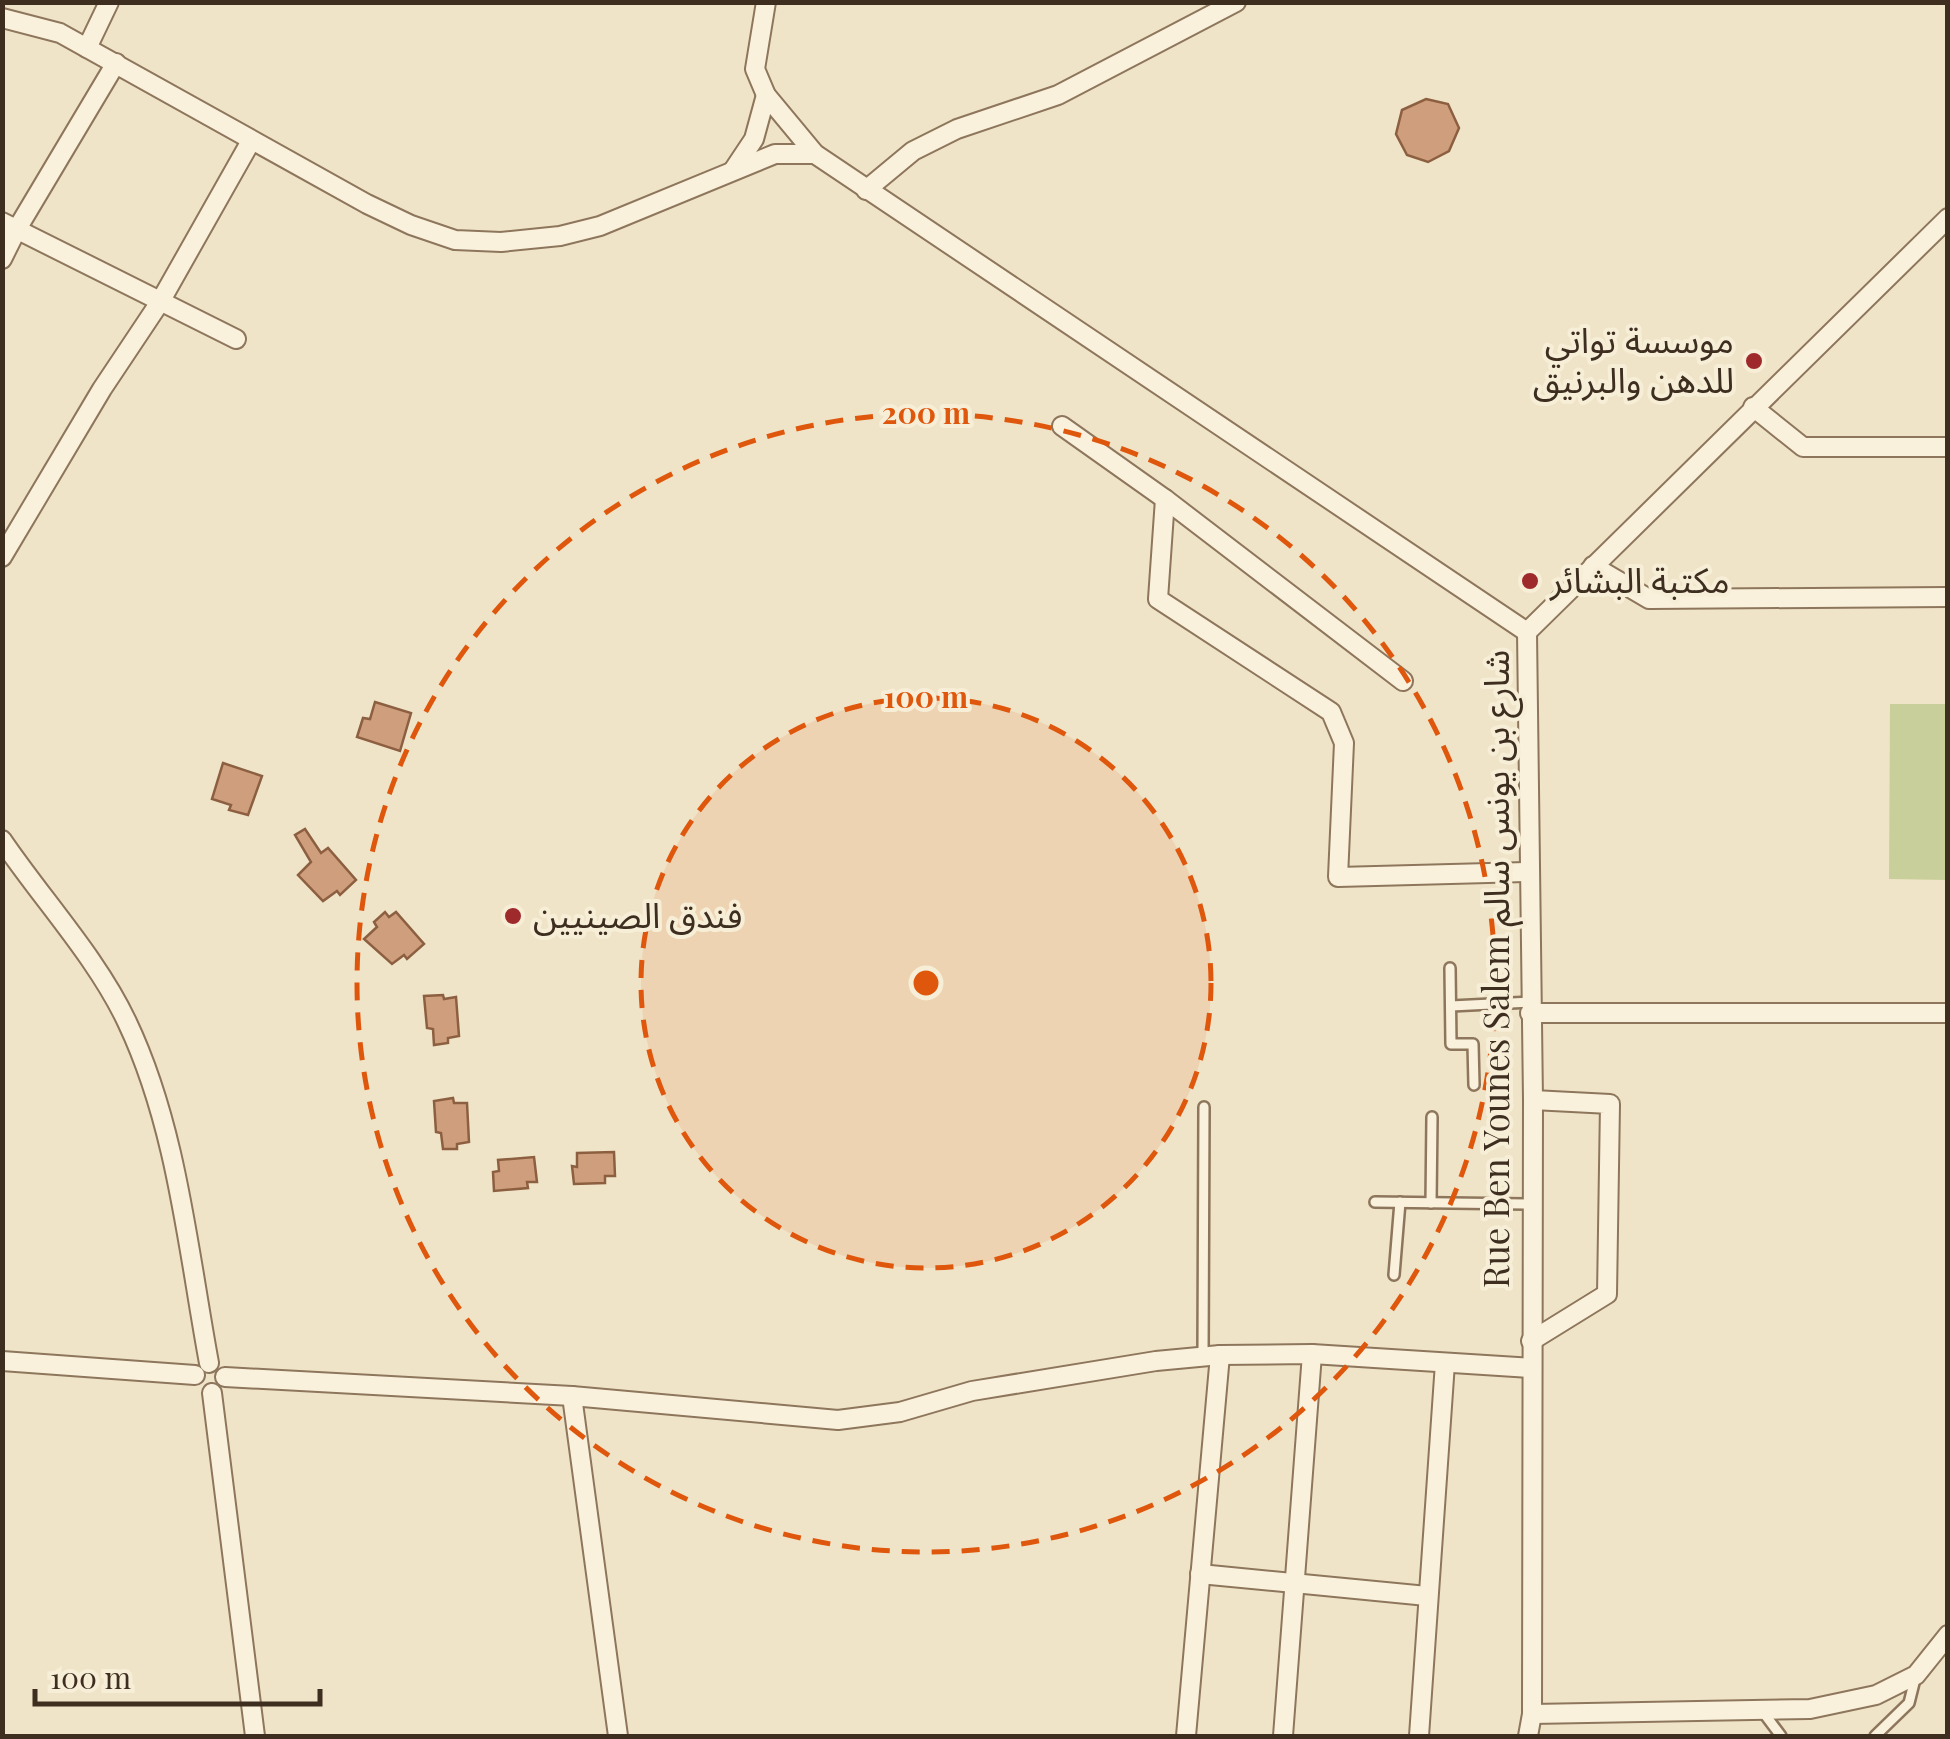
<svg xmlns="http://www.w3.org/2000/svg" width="1950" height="1739" font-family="'Playfair Display','Noto Sans Arabic',serif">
  <rect width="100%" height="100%" fill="#f0e4c8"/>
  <path fill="#c9cf9b" d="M1890 704H1947V880L1889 879Z"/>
  <g fill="#cf9f7d" stroke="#8d5f41" stroke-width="2.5">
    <path d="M1426 99 1448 104 1459 128 1449 151 1428 162 1407 155 1396 134 1402 110Z"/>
    <path d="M375 702 411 713 400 751 357 737 363 718 370 719Z"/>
    <path d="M223 763 262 776 248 815 229 810 231 805 212 799Z"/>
    <path d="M305 829 321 853 328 848 356 880 340 895 337 891 323 901 298 875 311 862 295 835Z"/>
    <path d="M385 912 389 917 396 912 424 944 407 959 404 955 392 964 364 939 377 927 374 922Z"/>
    <path d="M443 995 444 999 456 997 459 1036 448 1038V1043L434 1045 433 1029 427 1028 424 996Z"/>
    <path d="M453 1098 454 1103H467L469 1142 457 1144V1149H443L441 1133 436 1132 434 1101Z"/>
    <path d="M614 1152 615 1176H605V1183L574 1184 572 1166 577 1167V1153Z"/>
    <path d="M534 1157 537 1182H527L528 1188 494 1191 493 1172 499 1171 498 1160Z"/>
  </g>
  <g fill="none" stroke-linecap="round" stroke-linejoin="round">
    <g stroke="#8d765c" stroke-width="14">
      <g id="service">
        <path d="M1450 968 1451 1044H1473L1474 1085"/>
        <path d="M1451 1006 1530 1002"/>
        <path d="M1375 1202 1532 1204"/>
        <path d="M1431 1203 1432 1117"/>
        <path d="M1394 1275 1400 1202"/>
        <path d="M1203 1357 1204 1107"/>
        <path d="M1763 1712 1781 1736"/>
        <path d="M1875 1736 1909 1703 1916 1675"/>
      </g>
    </g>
    <g stroke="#8d765c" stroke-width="22">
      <g id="minor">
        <path d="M766 2 755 69 766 95 815 154 1527 632"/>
        <path d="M2 18 60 33 367 204 411 225 455 240 501 242 560 236 600 226 775 154H815"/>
        <path d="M87 48 109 2"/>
        <path d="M734 169 754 139 766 95"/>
        <path d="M866 190 913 151 957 129 1058 95 1236 2"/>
        <path d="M2 222 236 339"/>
        <path d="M2 259 17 229 116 63"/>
        <path d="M1753 407 1803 447H1948"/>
        <path d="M1062 426 1165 499 1403 681"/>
        <path d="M1165 499 1158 599 1331 712 1344 743 1338 877 1530 872"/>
        <path d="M2 557 102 389 160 302 251 141"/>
        <path d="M1593 566 1649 599 1948 597"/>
        <path d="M1527 632 1533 1100 1532 1714 1528 1736"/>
        <path d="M1527 632 1948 218"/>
        <path d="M2 840C42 899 97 958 127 1022 177 1127 188 1250 209 1363"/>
        <path d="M1530 1013H1948"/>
        <path d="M1531 1341 1607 1294 1610 1104 1533 1100"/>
        <path d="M2 1361 195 1375"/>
        <path d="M225 1377 572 1396 838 1420 900 1412 972 1391 1156 1361 1220 1355 1312 1354 1532 1368"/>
        <path d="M212 1393 255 1736"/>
        <path d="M572 1396 618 1736"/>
        <path d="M1200 1574 1427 1596"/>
        <path d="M1532 1714 1810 1709 1876 1695 1916 1675 1948 1635"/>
        <path d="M1186 1736 1220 1355"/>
        <path d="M1283 1736 1312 1354"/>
        <path d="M1419 1736 1445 1363"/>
      </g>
    </g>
    <use href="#service" stroke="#faf1dc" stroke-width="9"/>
    <use href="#minor" stroke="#faf1dc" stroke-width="18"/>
  </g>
  <circle cx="926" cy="983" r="285" fill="#df570d" fill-opacity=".12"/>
  <g fill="none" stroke="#df570d" stroke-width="5" stroke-dasharray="18 12">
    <circle cx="926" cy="983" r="285"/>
    <circle cx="926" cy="983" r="569"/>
  </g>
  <g fill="#9e2a2b" stroke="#f7eed8" stroke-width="4">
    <circle cx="1754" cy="361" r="10"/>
    <circle cx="1530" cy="581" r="10"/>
    <circle cx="513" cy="916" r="10"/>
  </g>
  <g text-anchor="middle" stroke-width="8" stroke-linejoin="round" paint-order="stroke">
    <g font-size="35" fill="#3d2e20" stroke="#f7eed8" text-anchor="start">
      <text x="1734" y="353" text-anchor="end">موسسة تواتي<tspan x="1734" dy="40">للدهن والبرنيق</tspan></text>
      <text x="1550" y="593">مكتبة البشائر</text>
      <text x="533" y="928">فندق الصينيين</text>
    </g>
    <g font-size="35" fill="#3d2e20" stroke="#f7eed8">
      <text transform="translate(1497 969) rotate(-90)" y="12">Rue Ben Younes Salem شارع بن يونس سالم</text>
    </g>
  </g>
  <circle cx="926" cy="983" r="15" fill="#df570d" stroke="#f7eed8" stroke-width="5"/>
  <g font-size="30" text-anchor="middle" font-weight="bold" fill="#df570d" stroke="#f7eed8" stroke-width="8" stroke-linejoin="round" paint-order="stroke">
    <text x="926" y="424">200 m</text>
    <text x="926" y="708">100 m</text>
  </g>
  <rect width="1950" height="1739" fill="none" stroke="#3d2e20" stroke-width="10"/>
  <path d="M35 1689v15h285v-15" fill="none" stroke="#3d2e20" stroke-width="5"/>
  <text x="50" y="1689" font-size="30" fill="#3d2e20" stroke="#f7eed8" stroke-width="8" paint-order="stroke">100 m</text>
</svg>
